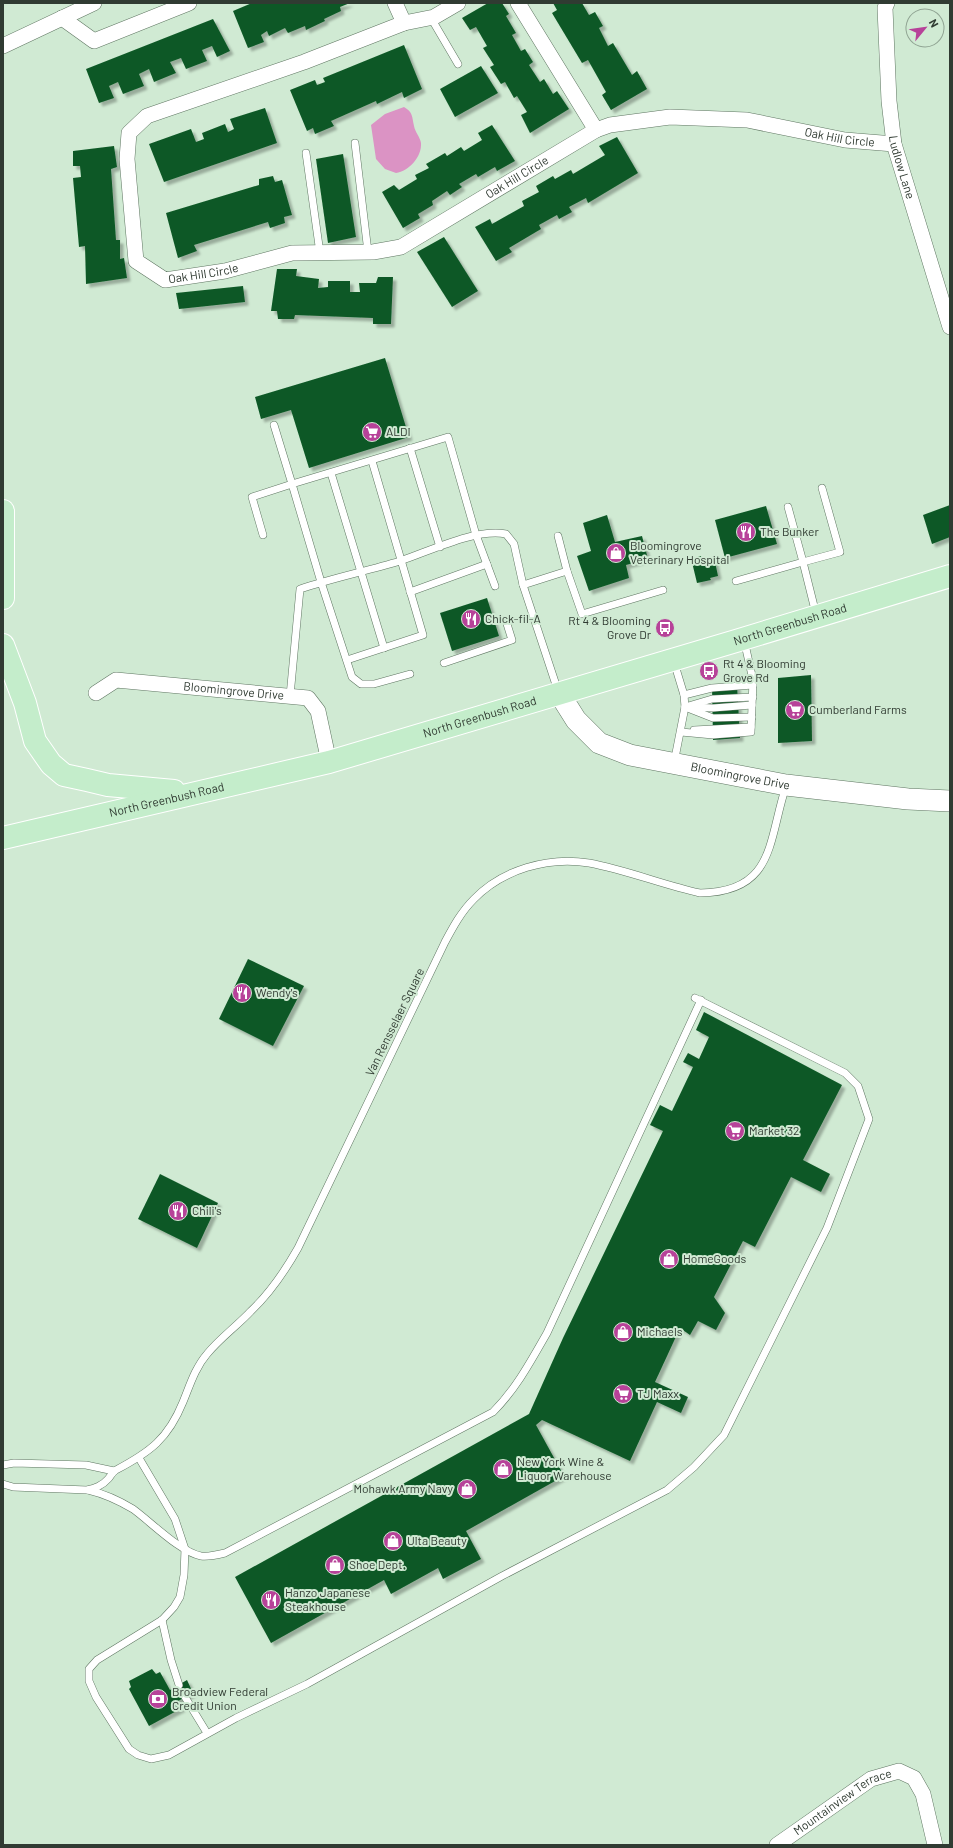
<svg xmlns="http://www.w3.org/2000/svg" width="953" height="1848" font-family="Barlow,sans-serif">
  <defs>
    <filter id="shadow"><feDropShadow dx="3.5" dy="3.5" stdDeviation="1" flood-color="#0004"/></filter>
  </defs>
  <rect width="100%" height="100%" fill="#d0ead3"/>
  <path fill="#db93c4" d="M404 107C413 112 412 117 414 126 415 132 420 137 421 143 422 157 409 171 396 173L385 169 376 159 371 125 385 114Z"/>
  <g fill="#0d5926" filter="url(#shadow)">
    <path d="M252 3 260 4 350 3 340 7 341 11 324 19 325 21 306 30 305 26 288 33 285 28 269 36 267 31 261 35 264 42 248 48 233 11Z"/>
    <path d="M488 3H502L509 14 506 16 516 33 512 35 521 51 525 49 533 62 529 65 540 82 544 79 553 94 557 91 569 109 530 133 521 115 527 112 517 96 514 98 505 82 501 84 490 67 494 65 483 48 487 46 476 27 470 30 462 18Z"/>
    <path d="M553 3H582L589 15 595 12 603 26 599 28 608 46 613 43 632 75 637 71 647 89 611 110 602 95 606 92 588 60 582 63 552 13 557 10Z"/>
    <path d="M213 19 230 51 217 57 212 46 202 50 207 61 186 69 181 58 170 62 176 73 154 82 149 69 139 74 144 86 123 94 118 82 109 86 114 98 99 103 86 69Z"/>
    <path d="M404 45 422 89 404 98 402 92 377 104 376 101 331 121 334 126 315 134 313 128 307 131 290 90 315 80 317 85 325 82 323 78Z"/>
    <path d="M481 66 498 93 455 117 440 89Z"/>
    <path d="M265 108 277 143 164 182 149 144 191 129 196 142 204 139 202 133 225 124 228 132 234 129 230 119Z"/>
    <path d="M492 125 515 161 497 171 495 167 478 177 476 174 459 184 462 187 450 195 447 191 432 201 433 205 418 214 420 218 403 228 382 192 394 185 399 190 417 179 415 175 429 168 426 164 445 153 447 156 461 147 464 151 482 140 478 133Z"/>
    <path d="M617 137 638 173 588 203 586 198 569 207 572 212 559 219 557 215 539 225 541 229 509 248 512 252 496 261 475 227 490 219 492 224 524 206 522 201 539 192 536 186 553 176 555 179 571 170 573 174 605 155 599 146Z"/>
    <path d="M114 146 117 167 111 169 116 240H120V259L124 258 127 278 86 284 85 246 79 247 73 178 81 177 80 166H73V151Z"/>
    <path d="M343 154 356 237 328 243 316 159Z"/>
    <path d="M273 176 275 182 282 180 292 215 284 217 285 223 270 228 268 222 194 245 197 251 178 258 166 213 259 185V179Z"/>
    <path d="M444 237 478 291 452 307 417 252Z"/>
    <path d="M277 269H297L296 276 319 279 318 288 328 287V281H350V292H360L359 283H376L378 277H393L391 324H373V318L295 315 294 319H278L277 311H271Z"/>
    <path d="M243 286 245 302 179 309 176 293Z"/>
    <path d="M385 358 409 437 309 468 291 410 261 419 255 397Z"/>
    <path d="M950 505V537L932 544 923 515Z"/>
    <path d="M766 506 777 544 725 558 715 520Z"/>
    <path d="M607 515 615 542 642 536 648 559 626 565 629 578 589 591 577 556 591 551 583 523Z"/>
    <path d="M701 556 702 560 714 557 718 576 710 578 711 580 697 583 691 558Z"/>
    <path d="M487 598 499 636 452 651 440 613Z"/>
    <path d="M811 675 812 741 778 743V678Z"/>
    <path d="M737 685 740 738 713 740 712 686Z"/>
    <path d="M248 959 304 986 273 1046 219 1019Z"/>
    <path d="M704 1012 842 1085 803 1160 830 1174 821 1192 791 1177 755 1247 743 1241 714 1297 725 1313 716 1330 698 1321 690 1335 680 1328 655 1382 688 1397 681 1413 657 1402 630 1461 542 1420 536 1425 564 1476 466 1531 481 1559 443 1579 438 1568 391 1594 384 1580 271 1643 235 1577 529 1414 563 1338 663 1131 650 1125 660 1105 672 1111 693 1067 683 1062 688 1053 699 1059 709 1037 696 1030Z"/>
    <path d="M160 1174 218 1203 197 1248 138 1219Z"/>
    <path d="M152 1669 156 1674 160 1672 170 1690 187 1680 193 1693 178 1701 182 1708 149 1726 129 1689 131 1687 129 1681Z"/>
  </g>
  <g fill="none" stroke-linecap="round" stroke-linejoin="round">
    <g stroke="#5f7662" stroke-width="8">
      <g id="lane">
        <path d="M431 18 458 64"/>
        <path d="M355 143 368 252"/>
        <path d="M306 153 320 253"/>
        <path d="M410 448 440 547"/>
        <path d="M331 473 384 648"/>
        <path d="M263 535 252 497 292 484 274 425"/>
        <path d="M558 536 567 571"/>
        <path d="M736 581 803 562 788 507"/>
        <path d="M523 585 567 571 582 614 663 590"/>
        <path d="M410 592 487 564"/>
        <path d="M816 614 803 562 840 552 822 488"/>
        <path d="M347 660 423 635 372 461"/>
        <path d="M674 662 684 695 685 707 674 763"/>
        <path d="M444 663 512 640 507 624"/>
        <path d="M410 674 374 684H361L352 677 321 582 292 484 448 437 476 535 495 586"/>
        <path d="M684 695 712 688 753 685"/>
        <path d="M290 696 300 589C333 578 367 571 400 561 430 551 476 528 506 534L514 544 523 585 558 691"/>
        <path d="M685 707 713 718 752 717"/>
        <path d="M685 707 712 699 753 697"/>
        <path d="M691 707 713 708 752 705"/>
        <path d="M694 730 751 727"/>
        <path d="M681 732 713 735 751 732 753 680 744 640"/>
        <path d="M139 1458 175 1519 185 1549 184 1575 180 1597 174 1607 162 1620 97 1660 89 1669V1681L96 1697 129 1749 138 1755 151 1759 169 1755 236 1718 307 1684 502 1576 667 1490 694 1467 724 1435 827 1228 869 1119 858 1086 845 1073 695 998"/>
        <path d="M3 1465 14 1463 86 1465 114 1471"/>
        <path d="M3 1484 13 1487 87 1490C95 1488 102 1486 108 1479 111 1476 112 1472 116 1470 150 1452 168 1439 183 1402 190 1385 195 1368 207 1354 220 1338 237 1326 251 1311 270 1293 285 1271 298 1248L445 942C453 927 461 912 474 899 502 870 548 856 589 863 627 870 663 885 700 893 775 892 768 841 786 786"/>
        <path d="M88 1490C105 1494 118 1500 133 1509 151 1522 180 1552 201 1556 209 1557 217 1555 225 1553L493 1412C516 1389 531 1361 547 1333L701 1000"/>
        <path d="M162 1620 171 1660 179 1685"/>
        <path d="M185 1697 207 1733"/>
      </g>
    </g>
    <g stroke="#5f7662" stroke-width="16">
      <g id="street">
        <path id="s1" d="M395 3 404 23 304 62 147 116 129 133 127 159 136 261 165 280 225 271 292 253 373 252 401 247 596 130 610 125 670 117 747 120 845 140 894 144"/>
        <path d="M518 3 596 130"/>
        <path id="s2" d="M887 3 885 8 889 101 894 144 950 327"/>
        <path d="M62 18 94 41 189 3"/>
        <path d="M404 23 434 17 458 3"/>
        <path d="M3 46 94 3"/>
        <path id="s3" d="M96 693 116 680 308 698 318 711 329 762"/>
        <path id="s4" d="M777 1845 871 1779 899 1771 914 1778 923 1794 935 1845"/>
      </g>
    </g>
    <g stroke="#5f7662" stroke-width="22">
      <g id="secondary">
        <path id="s5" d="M559 693 576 720 599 743 630 755 786 785 908 799 950 801"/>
      </g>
    </g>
    <g stroke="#fff" stroke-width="24">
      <g id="primary">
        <path d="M3 511V598"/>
        <path d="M3 645 25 703 35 741 51 764 64 775 87 780 108 785 174 791"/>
        <path id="s6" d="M3 838 329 762 736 641 950 576"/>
      </g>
    </g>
    <use href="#lane" stroke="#fff" stroke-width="7"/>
    <use href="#street" stroke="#fff" stroke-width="15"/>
    <use href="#secondary" stroke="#fff" stroke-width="21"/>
    <use href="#primary" stroke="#c4edcb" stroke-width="22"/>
  </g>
  <defs>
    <g id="supermarket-disc" transform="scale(1)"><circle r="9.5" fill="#b74299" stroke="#d0ead3"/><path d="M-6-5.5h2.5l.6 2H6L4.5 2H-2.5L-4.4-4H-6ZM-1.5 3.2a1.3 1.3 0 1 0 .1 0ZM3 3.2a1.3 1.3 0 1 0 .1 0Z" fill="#fff"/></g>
    <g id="restaurant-disc" transform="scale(1)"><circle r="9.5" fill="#b74299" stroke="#d0ead3"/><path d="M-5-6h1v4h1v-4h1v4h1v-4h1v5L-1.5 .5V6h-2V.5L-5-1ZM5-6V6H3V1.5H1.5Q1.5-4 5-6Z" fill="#fff"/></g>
    <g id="shop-disc" transform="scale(1)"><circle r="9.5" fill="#b74299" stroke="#d0ead3"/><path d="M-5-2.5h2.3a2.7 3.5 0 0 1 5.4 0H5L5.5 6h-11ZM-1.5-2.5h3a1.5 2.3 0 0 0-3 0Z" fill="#fff"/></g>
    <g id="bus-disc" transform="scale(1)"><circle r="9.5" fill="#b74299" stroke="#d0ead3"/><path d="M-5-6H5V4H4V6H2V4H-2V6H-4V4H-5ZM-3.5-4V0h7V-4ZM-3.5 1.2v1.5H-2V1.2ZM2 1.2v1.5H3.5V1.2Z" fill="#fff"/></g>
    <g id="bank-disc" transform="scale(1)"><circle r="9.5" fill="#b74299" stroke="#d0ead3"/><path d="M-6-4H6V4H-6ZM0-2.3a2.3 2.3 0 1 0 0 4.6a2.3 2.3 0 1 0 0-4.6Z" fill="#fff"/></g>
  </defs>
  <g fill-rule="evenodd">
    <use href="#supermarket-disc" x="372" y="432"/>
    <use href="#restaurant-disc" x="746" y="532"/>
    <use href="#shop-disc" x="616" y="553"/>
    <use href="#restaurant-disc" x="471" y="619"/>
    <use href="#bus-disc" x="665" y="628"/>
    <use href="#bus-disc" x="709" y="671"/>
    <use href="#supermarket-disc" x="795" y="710"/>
    <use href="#restaurant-disc" x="242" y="993"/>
    <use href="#supermarket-disc" x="735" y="1131"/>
    <use href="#restaurant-disc" x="178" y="1211"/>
    <use href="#shop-disc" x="669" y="1259"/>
    <use href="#shop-disc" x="623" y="1332"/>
    <use href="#supermarket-disc" x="623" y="1394"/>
    <use href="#shop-disc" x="503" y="1469"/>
    <use href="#shop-disc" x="467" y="1489"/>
    <use href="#shop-disc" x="393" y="1541"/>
    <use href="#shop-disc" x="335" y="1565"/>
    <use href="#restaurant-disc" x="271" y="1600"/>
    <use href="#bank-disc" x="158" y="1699"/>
  </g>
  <g text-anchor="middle" stroke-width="4" stroke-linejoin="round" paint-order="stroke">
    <g font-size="12" fill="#303b32" stroke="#d0ead3">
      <text dy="4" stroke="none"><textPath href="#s1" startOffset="1197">Oak Hill Circle</textPath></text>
      <text dy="4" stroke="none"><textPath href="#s2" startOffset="166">Ludlow Lane</textPath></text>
      <text dy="4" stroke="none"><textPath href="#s1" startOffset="858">Oak Hill Circle</textPath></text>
      <text dy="4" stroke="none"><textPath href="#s1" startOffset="522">Oak Hill Circle</textPath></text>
      <text dy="4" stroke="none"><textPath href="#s6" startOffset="816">North Greenbush Road</textPath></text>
      <text dy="4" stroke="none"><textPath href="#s3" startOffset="142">Bloomingrove Drive</textPath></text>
      <text dy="4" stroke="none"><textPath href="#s6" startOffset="492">North Greenbush Road</textPath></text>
      <text dy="4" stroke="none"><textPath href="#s5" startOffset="210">Bloomingrove Drive</textPath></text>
      <text dy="4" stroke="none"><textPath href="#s6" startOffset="168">North Greenbush Road</textPath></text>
      <text transform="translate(395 1022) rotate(-64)" y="4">Van Rensselaer Square</text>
      <text dy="4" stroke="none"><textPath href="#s4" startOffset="79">Mountainview Terrace</textPath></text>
    </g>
    <g font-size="12" fill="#303b32" stroke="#d0ead3" text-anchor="start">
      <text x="386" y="436">ALDI</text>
      <text x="760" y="536">The Bunker</text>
      <text x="630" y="550">Bloomingrove<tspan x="630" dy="14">Veterinary Hospital</tspan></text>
      <text x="485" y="623">Chick-fil-A</text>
      <text x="651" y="625" text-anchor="end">Rt 4 &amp; Blooming<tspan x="651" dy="14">Grove Dr</tspan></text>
      <text x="723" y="668">Rt 4 &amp; Blooming<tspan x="723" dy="14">Grove Rd</tspan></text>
      <text x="809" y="714">Cumberland Farms</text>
      <text x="256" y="997">Wendy's</text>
      <text x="749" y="1135">Market 32</text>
      <text x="192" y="1215">Chili's</text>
      <text x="683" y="1263">HomeGoods</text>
      <text x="637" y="1336">Michaels</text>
      <text x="637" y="1398">TJ Maxx</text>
      <text x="517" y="1466">New York Wine &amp;<tspan x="517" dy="14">Liquor Warehouse</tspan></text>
      <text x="453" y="1493" text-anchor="end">Mohawk Army Navy</text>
      <text x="407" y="1545">Ulta Beauty</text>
      <text x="349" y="1569">Shoe Dept.</text>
      <text x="285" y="1597">Hanzo Japanese<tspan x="285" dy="14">Steakhouse</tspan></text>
      <text x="172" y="1696">Broadview Federal<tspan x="172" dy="14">Credit Union</tspan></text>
    </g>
  </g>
  <rect width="953" height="1848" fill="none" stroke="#303b32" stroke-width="8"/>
  <g transform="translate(925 28) rotate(61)"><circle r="19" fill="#d0ead3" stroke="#90a493"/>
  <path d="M0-3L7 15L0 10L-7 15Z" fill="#b74299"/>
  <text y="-6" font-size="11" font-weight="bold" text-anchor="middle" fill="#303b32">N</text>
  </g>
</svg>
